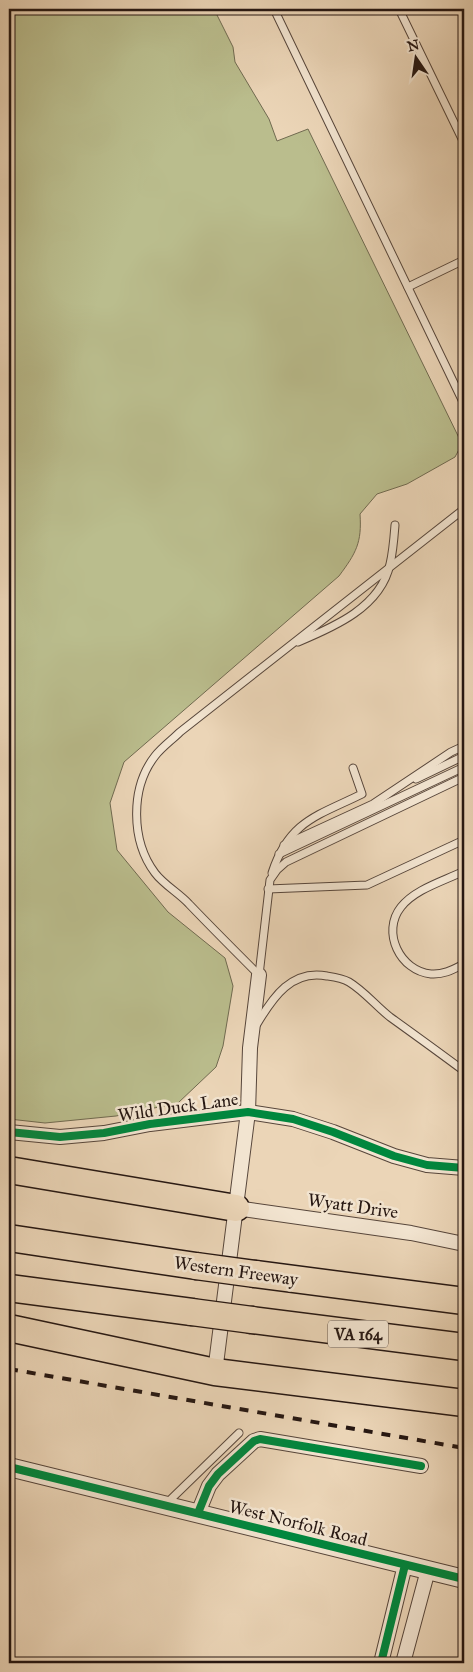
<svg xmlns="http://www.w3.org/2000/svg" width="473" height="1672" font-family="'IM FELL Great Primer',serif">
  <rect width="100%" height="100%" fill="#ebd5b7"/>
  <filter id="stains"><feTurbulence type="fractalNoise" baseFrequency=".004" numOctaves="4"/><feColorMatrix values="0 0 0 0 .2 0 0 0 0 .09 0 0 0 0 .02 0 0 0 .5 -.17"/></filter>
  <radialGradient id="worn" r=".72"><stop offset=".6" stop-color="#630" stop-opacity="0"/><stop offset="1" stop-color="#630" stop-opacity=".3"/></radialGradient>
  <path fill="#babd8d" stroke="#706a50" d="M9 9H214L233 47 235 62 269 119 277 141 308 129 462 444 455 457 407 484 377 494 360 514C362 543 356 553 339 576L124 762 110 803 117 850 168 912 225 958 233 986 223 1046 216 1067 178 1103 116 1116 45 1123 9 1119Z"/>
  <g fill="none" stroke-linecap="round" stroke-linejoin="round">
    <g stroke="#57463b" stroke-width="9">
      <g id="service">
        <path d="M274 9 464 404"/>
        <path d="M399 9 464 143"/>
        <path d="M408 287 464 260"/>
        <path d="M298 642C334 627 381 607 390 564 393 552 394 538 395 525"/>
        <path d="M416 779 464 756"/>
        <path d="M284 845 373 804 451 752 464 746"/>
        <path d="M279 854 464 767"/>
        <path d="M464 871C444 881 415 889 401 907 381 932 400 971 431 974 444 975 454 969 464 964"/>
        <path d="M272 873C289 821 317 816 362 794L353 768"/>
        <path d="M268 889 367 885 464 840"/>
        <path d="M259 975C235 951 212 928 189 904 179 893 164 885 155 873 131 841 130 788 155 756 162 747 172 740 180 732L464 509"/>
        <path d="M259 975 270 880 277 870 286 862 464 777"/>
        <path d="M257 1024C273 997 292 969 327 976 334 977 342 978 349 982 364 991 376 1006 390 1017 415 1035 440 1053 464 1071"/>
        <path d="M167 1503 239 1433"/>
      </g>
    </g>
    <g stroke="#57463b" stroke-width="16">
      <g id="minor">
        <path d="M9 1132 60 1137 104 1133 150 1124 248 1112 293 1119 333 1132 394 1156 427 1165 464 1168"/>
        <path d="M236 1208 411 1233 464 1244"/>
        <path d="M215 1372 248 1112 250 1048 259 975"/>
        <path d="M198 1513 209 1486 218 1474 254 1441 260 1439 421 1466"/>
        <path d="M381 1663 405 1565"/>
        <path d="M403 1663 428 1570"/>
      </g>
    </g>
    <g stroke="#57463b" stroke-width="20">
      <path id="tertiary" d="M9 1467 464 1579"/>
    </g>
    <g stroke="#261712" stroke-width="29">
      <g id="motorway">
        <path d="M9 1170 236 1208"/>
        <path d="M9 1238 196 1266"/>
        <path d="M255 1274 464 1301"/>
        <path d="M9 1288 192 1312"/>
        <path d="M252 1320 464 1347"/>
        <path d="M9 1328 215 1372 464 1403"/>
      </g>
    </g>
    <use href="#service" stroke="#f2e4d0" stroke-width="7"/>
    <use href="#minor" stroke="#f2e4d0" stroke-width="14"/>
    <use href="#tertiary" stroke="#f2e4d0" stroke-width="18"/>
    <use href="#motorway" stroke="#ebd5b7" stroke-width="26"/>
    <path stroke="#261712" stroke-width="4" stroke-dasharray="9 9" stroke-linecap="butt" d="M9 1369 464 1448"/>
    <g stroke="#261712" stroke-width="29" stroke-linecap="butt">
      <g id="motorway-bridge">
        <path d="M196 1266 255 1274"/>
        <path d="M192 1312 252 1320"/>
      </g>
    </g>
    <use href="#motorway-bridge" stroke="#ebd5b7" stroke-width="26"/>
    <g stroke="#f2e4d0" stroke-width="11">
      <g id="cycleway">
        <path d="M9 1132 60 1137 104 1133 150 1124 248 1112 293 1119 333 1132 394 1156 427 1165 464 1168"/>
        <path d="M9 1467 464 1579"/>
        <path d="M198 1513 209 1486 218 1474 254 1441 260 1439 421 1466"/>
        <path d="M381 1663 405 1565"/>
      </g>
    </g>
    <use href="#cycleway" stroke="#00873e" stroke-width="8"/>
  </g>
  <g text-anchor="middle" stroke-width="5" stroke-linejoin="round" paint-order="stroke">
    <rect fill="#f2e4d0" stroke="#63544b" stroke-width="1" x="328" y="1320.5" width="60" height="27" rx="4"/>
    <g font-size="16" font-weight="bold" fill="#261712">
      <text x="358" y="1340">VA 164</text>
    </g>
    <g font-size="18" fill="#261712" stroke="#f2e4d0">
      <text transform="translate(178 1107) rotate(-8)" y="6">Wild Duck Lane</text>
      <text transform="translate(353 1206) rotate(8)" y="6">Wyatt Drive</text>
      <text transform="translate(236 1271) rotate(8)" y="6">Western Freeway</text>
      <text transform="translate(298 1523) rotate(14)" y="6">West Norfolk Road</text>
    </g>
  </g>
  <rect width="473" height="1672" fill="none" stroke="#ebd5b7" stroke-width="30"/>
  <rect x="10" y="10" width="453" height="1652" fill="none" stroke="#261712" stroke-width="2.5"/>
  <rect x="15" y="15" width="443" height="1642" fill="none" stroke="#261712"/>
  <g transform="translate(416 58) rotate(347)" stroke="#f2e4d0" stroke-width="4" paint-order="stroke">
  <path d="M0-4L9 19L0 12L-9 19Z" fill="#261712"/>
  <text y="-8" font-size="14" font-weight="bold" text-anchor="middle" fill="#261712">N</text>
  </g>
  <rect width="100%" height="100%" filter="url(#stains)"/>
  <rect width="100%" height="100%" fill="url(#worn)"/>
</svg>
